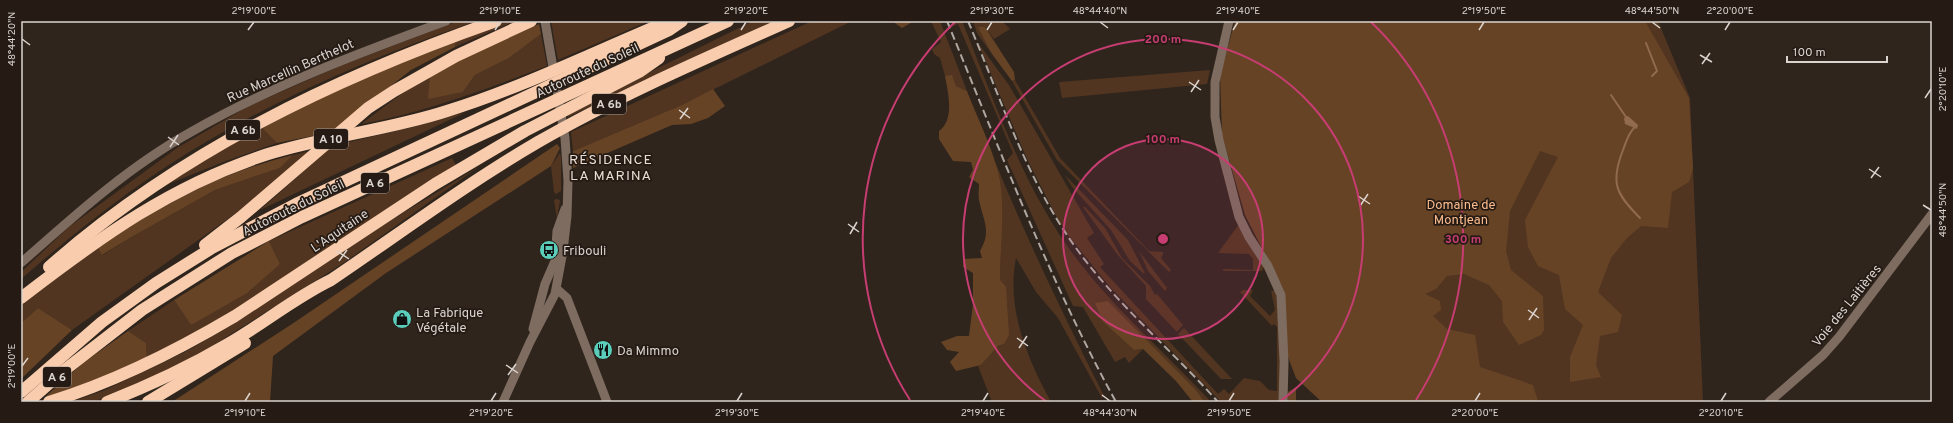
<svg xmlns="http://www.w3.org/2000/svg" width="1953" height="423" font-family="Overpass,sans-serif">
  <rect width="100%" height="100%" fill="#2f251d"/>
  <g fill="#513520">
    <path d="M457 21H476C384 53 295 90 211 139 143 178 80 228 21 279V272L70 226 103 202 177 148 249 106 340 66Z"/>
    <path d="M508 21H515L455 47V42Z"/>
    <path d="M551 21H649L558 60Z"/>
    <path d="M753 21H777L568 117 567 113Z"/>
    <path d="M812 21H852L684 104 573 151 571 132Z"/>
    <path d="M931 21H940L967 91 956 86 952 76H945L940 58 934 54 932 49 941 42Z"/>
    <path d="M951 21H962C995 102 1023 188 1076 258 1116 311 1167 354 1211 402H1205L1195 389 1108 301 1103 322 1134 350 1143 349 1129 363 1125 357 1115 362 1083 307 1073 306 1007 160 1013 153 958 24 953 26Z"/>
    <path d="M973 21H1002L1010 29 994 39 985 27 992 54 977 33Z"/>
    <path d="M1235 21H1658L1690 98 1703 402H1322L1296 378 1287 354 1284 291 1245 215Z"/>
    <path d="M541 34 547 66C486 89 426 112 361 124L404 92 430 76 463 92 475 75 509 58Z"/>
    <path d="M978 43 1009 85 1094 233 1087 238 1104 264 1100 267 1218 394 1224 389 1229 394 1244 378 1260 381 1269 390 1277 391V327L1274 324 1272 326 1240 292 1243 290H1253L1250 296 1270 316 1275 310 1271 291 1276 290 1280 310 1279 402H1221L1110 287 1068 235 1058 220 1027 159Z"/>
    <path d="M1210 70 1207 84 1062 98 1059 82Z"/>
    <path d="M1015 80 1060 158 1149 251 1163 252V254L1161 258 1171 270 1169 272 1057 160 1012 81Z"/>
    <path d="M466 112 260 210 332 146 413 127Z"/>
    <path d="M262 128 277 143 226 161 158 188 215 153Z"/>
    <path d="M309 151 246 206 72 330 38 308 21 323V306L97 246 103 255 130 238 215 190 280 168 293 155Z"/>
    <path d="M560 153 561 157V191L556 194 554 192 551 166Z"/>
    <path d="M452 158 456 165 211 325 147 358 146 343 128 331 174 300 191 325 280 264 269 241Z"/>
    <path d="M994 159C1027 240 1065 318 1104 396L1102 398 1058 318 1036 292 1016 258C1006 308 1027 358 1051 402H992L978 366 981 365 998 346 1004 344C1003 322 1000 299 1000 277 1000 236 1005 199 994 159Z"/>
    <path d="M480 166 342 264 198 355 144 382 93 402H71L105 390 187 351 230 326 375 230Z"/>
    <path d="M1065 175 1128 240 1145 273H1143L1130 261 1111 230 1072 187Z"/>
    <path d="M556 199 560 200 557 219 554 200Z"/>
    <path d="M1083 207H1085L1105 228 1122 258 1150 286 1155 295 1157 294 1183 325 1177 332 1146 299V286L1117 254Z"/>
    <path d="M1239 224 1264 267 1262 271H1224L1222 269 1253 270V259L1249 254 1218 253Z"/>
    <path d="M1139 251 1167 288 1165 291 1148 271Z"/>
    <path d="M1184 328 1232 379H1221L1178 334Z"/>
  </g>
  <g fill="#674326">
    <path d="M892 21H914L902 28Z"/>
    <path d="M1235 21H1645L1689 98 1693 169 1689 182 1672 192 1668 228 1641 226 1627 238 1611 258 1598 292 1622 315 1618 332 1600 336 1596 365 1601 377 1570 382V357L1583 325 1565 309 1559 275 1538 266 1528 247 1525 220 1558 157 1540 151 1510 211 1506 251 1511 270 1543 296 1544 330 1541 335 1519 345 1503 322 1502 301 1489 285 1464 274 1447 276 1436 289 1425 294 1440 301 1441 310 1433 316 1447 329 1475 335 1480 367 1533 385 1538 401 1322 402 1296 378 1287 354 1284 291 1245 215 1222 135 1220 75Z"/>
    <path d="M539 24 541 34 509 58 475 75 463 92 428 99 430 76 468 55Z"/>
    <path d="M978 27H985L1014 72 1015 80 1012 81 992 54Z"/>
    <path d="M455 42V47L411 70 332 132 277 143 262 128 341 87Z"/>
    <path d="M952 75 956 86 967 91C978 120 994 150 1000 181 1005 213 1000 247 1000 280L1006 287 1009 335 1004 344 998 346 981 365 956 371 950 362 959 352 947 350 941 342 957 336H969L973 304V273L963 267V259L982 258 980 251C992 231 983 220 979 200 978 195 979 189 979 184L969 177 973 170 971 162 953 161 939 139V131C955 119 948 93 945 76Z"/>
    <path d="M713 89 725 106 708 118 691 124 672 125 573 168V151L684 104Z"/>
    <path d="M557 144 560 148 551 166 386 273 273 356 270 402H172L295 322Z"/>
    <path d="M293 155 280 168 215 190 130 238 102 255 97 246C136 223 174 199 215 181 240 170 266 162 293 155Z"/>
    <path d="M269 241 280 264 247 293 191 325 174 300Z"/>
    <path d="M1108 301 1195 389 1205 402H1193L1176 381 1143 349 1134 350 1103 322 1095 303Z"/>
    <path d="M38 308 72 330 21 379V323Z"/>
    <path d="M128 331 146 343 147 358 92 382 44 398 83 363Z"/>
    <path d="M1296 387V402H1287L1288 392Z"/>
  </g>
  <path fill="#926a4d" d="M1628 116 1638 125 1637 129 1625 124 1624 118Z"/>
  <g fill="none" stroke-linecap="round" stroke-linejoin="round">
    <g stroke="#926a4d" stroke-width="2">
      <path d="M1646 43 1657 71 1652 76"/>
      <path d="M1611 95 1626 117"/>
      <path d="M1634 128C1628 134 1626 142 1623 150 1610 183 1616 194 1640 218"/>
    </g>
    <g stroke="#7d6c5f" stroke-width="9">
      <path d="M1229 21 1215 82V117L1219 140 1239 217 1249 237 1268 266 1281 295 1284 362 1283 402"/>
      <path d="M21 263C74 216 128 167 191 132 271 86 359 53 446 21"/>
      <path d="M557 289 567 298 607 402"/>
      <path d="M533 329 545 284 555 261 557 231 565 209"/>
      <path d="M503 402 530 342 555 294 563 251 567 216 568 181 565 138 545 21"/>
      <path d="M1769 402 1823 355 1839 337 1932 214"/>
    </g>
    <g stroke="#f8ccac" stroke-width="12">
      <path d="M205 245 241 217 368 108 394 91 456 56 531 21"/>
      <path d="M49 267C179 152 334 78 496 21"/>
      <path d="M21 298C100 237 172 185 268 154 326 136 389 130 447 111 521 88 592 53 664 23L673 21"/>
      <path d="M21 392 102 322 156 283 212 248 296 204 669 30 682 21"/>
      <path d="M28 402 62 372 142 310 232 253 302 217 728 21"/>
      <path d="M49 402C115 382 176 351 235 316L435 184 525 131 639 72 659 58"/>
      <path d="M107 402C148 386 189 367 228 344 263 324 294 298 331 280 399 234 466 184 538 142 618 96 704 59 789 21"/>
      <path d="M148 402 245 343"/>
    </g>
    <g stroke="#afa7a2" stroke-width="2" stroke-dasharray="8 4" stroke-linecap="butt">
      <path d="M947 21C1000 150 1049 280 1116 402"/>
      <path d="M968 21C1001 99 1026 179 1076 248 1117 305 1172 350 1218 402"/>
    </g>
  </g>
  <path fill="none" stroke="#dad3ce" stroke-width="1.5" d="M1100 22 1108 28M1652 22 1660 28M248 30 254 22M495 30 500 22M741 30 746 22M987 30 992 22M1233 30 1238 22M1479 30 1484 22M1725 30 1730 22M22 39 30 45M1700 55 1712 62M1702 64 1710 53M1189 82 1201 90M1191 92 1199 80M1925 98 1931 89M679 110 690 118M680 119 688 108M168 137 179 145M170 147 178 135M1869 169 1881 177M1871 178 1879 167M1358 196 1370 204M1923 205 1931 210M1360 206 1368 194M848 224 859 232M850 234 857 222M337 251 349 259M339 261 347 250M1528 310 1539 318M1529 320 1537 308M1017 338 1028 346M1019 348 1027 336M506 365 518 373M22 366 28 358M508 375 516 364M1102 395 1110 401M245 401 250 393M491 401 496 393M737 401 742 393M983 401 988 393M1229 401 1234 393M1475 401 1480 393M1721 401 1726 393"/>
  <circle cx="1163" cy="239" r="100" fill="#c73d72" fill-opacity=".12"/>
  <g fill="none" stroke="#c73d72" stroke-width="2">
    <circle cx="1163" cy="239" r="100"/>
    <path d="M1047 402A200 200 0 1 1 1279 402"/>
    <path d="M910 400A300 300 0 0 1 956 21M1370 21A300 300 0 0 1 1416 400"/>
  </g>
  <defs>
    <g id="bus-disc" transform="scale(1)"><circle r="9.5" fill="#5bcebb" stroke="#251b14"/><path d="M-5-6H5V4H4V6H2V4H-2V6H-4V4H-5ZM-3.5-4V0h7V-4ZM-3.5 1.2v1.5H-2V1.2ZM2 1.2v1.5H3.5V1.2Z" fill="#111"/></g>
    <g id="shop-disc" transform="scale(1)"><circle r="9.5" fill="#5bcebb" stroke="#251b14"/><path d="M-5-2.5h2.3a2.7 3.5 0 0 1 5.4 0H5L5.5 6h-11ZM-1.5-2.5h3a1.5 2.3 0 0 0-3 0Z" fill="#111"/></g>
    <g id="restaurant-disc" transform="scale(1)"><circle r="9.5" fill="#5bcebb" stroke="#251b14"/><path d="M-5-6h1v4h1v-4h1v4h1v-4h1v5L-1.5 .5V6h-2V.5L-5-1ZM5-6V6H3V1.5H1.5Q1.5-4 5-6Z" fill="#111"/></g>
  </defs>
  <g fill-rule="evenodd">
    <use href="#bus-disc" x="549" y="250"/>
    <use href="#shop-disc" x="402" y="319"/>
    <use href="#restaurant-disc" x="603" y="350"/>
  </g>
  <g text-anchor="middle" stroke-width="3.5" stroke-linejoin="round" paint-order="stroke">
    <g fill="#251b14" stroke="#a49c96" stroke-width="1">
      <rect x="592" y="94" width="34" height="20" rx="3"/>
      <rect x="226" y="120" width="34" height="20" rx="3"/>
      <rect x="314" y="129" width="34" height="20" rx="3"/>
      <rect x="361" y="173" width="28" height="20" rx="3"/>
      <rect x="43" y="367" width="28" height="20" rx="3"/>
    </g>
    <g font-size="12" font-weight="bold" fill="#dad3ce">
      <text x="609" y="108">A 6b</text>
      <text x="243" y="134">A 6b</text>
      <text x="331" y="143">A 10</text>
      <text x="375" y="187">A 6</text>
      <text x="57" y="381">A 6</text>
    </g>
    <g font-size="13" fill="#dad3ce" stroke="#251b14">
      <text transform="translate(290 70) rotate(-24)" y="5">Rue Marcellin Berthelot</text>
      <text transform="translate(587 70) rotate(-25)" y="5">Autoroute du Soleil</text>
      <text transform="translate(293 207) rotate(-26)" y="5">Autoroute du Soleil</text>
      <text transform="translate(339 230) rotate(-34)" y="5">L'Aquitaine</text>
      <text transform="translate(1846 305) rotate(-51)" y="5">Voie des Laitières</text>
    </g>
    <g font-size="13" fill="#fdbd8e" stroke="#251b14">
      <text x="1461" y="209">Domaine de<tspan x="1461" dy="15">Montjean</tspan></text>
    </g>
    <g font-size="13" fill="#dad3ce" stroke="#251b14" text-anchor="start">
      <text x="563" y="255">Fribouli</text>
      <text x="416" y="317">La Fabrique<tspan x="416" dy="15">Végétale</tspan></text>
      <text x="617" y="355">Da Mimmo</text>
    </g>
    <g font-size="14" letter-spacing="1" fill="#e9dcd2" stroke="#251b14">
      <text x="611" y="164">RÉSIDENCE<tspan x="611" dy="16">LA MARINA</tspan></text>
    </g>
  </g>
  <circle cx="1163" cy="239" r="6" fill="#c73d72" stroke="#251b14" stroke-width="2"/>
  <g font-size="12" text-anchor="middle" font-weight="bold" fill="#c73d72" stroke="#251b14" stroke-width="3.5" stroke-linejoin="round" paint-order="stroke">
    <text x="1163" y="43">200 m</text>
    <text x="1163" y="143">100 m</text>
    <text x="1463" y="243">300 m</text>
  </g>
  <rect width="1953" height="423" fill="none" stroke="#251b14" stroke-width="44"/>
  <path d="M1787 56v6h100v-6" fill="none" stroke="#dad3ce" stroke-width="2"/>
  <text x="1793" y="56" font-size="12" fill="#dad3ce" stroke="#251b14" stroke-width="3" paint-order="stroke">100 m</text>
  <rect x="22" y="22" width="1909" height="379" fill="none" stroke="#dad3ce" stroke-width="1.5"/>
  <g font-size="10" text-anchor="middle" fill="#dad3ce">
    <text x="254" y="14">2°19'00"E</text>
    <text x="500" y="14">2°19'10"E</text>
    <text x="746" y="14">2°19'20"E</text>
    <text x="992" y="14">2°19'30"E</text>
    <text x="1100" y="14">48°44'40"N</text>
    <text x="1238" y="14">2°19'40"E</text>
    <text x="1484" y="14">2°19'50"E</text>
    <text x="1652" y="14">48°44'50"N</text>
    <text x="1730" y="14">2°20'00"E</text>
    <text transform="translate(11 39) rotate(-90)" y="4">48°44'20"N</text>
    <text transform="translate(1942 89) rotate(-90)" y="4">2°20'10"E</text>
    <text transform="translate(1942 210) rotate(-90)" y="4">48°44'50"N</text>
    <text transform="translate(11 366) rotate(-90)" y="4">2°19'00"E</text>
    <text x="245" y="416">2°19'10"E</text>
    <text x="491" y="416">2°19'20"E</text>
    <text x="737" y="416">2°19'30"E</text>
    <text x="983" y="416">2°19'40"E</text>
    <text x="1110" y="416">48°44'30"N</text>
    <text x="1229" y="416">2°19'50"E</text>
    <text x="1475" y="416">2°20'00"E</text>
    <text x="1721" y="416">2°20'10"E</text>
  </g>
</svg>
